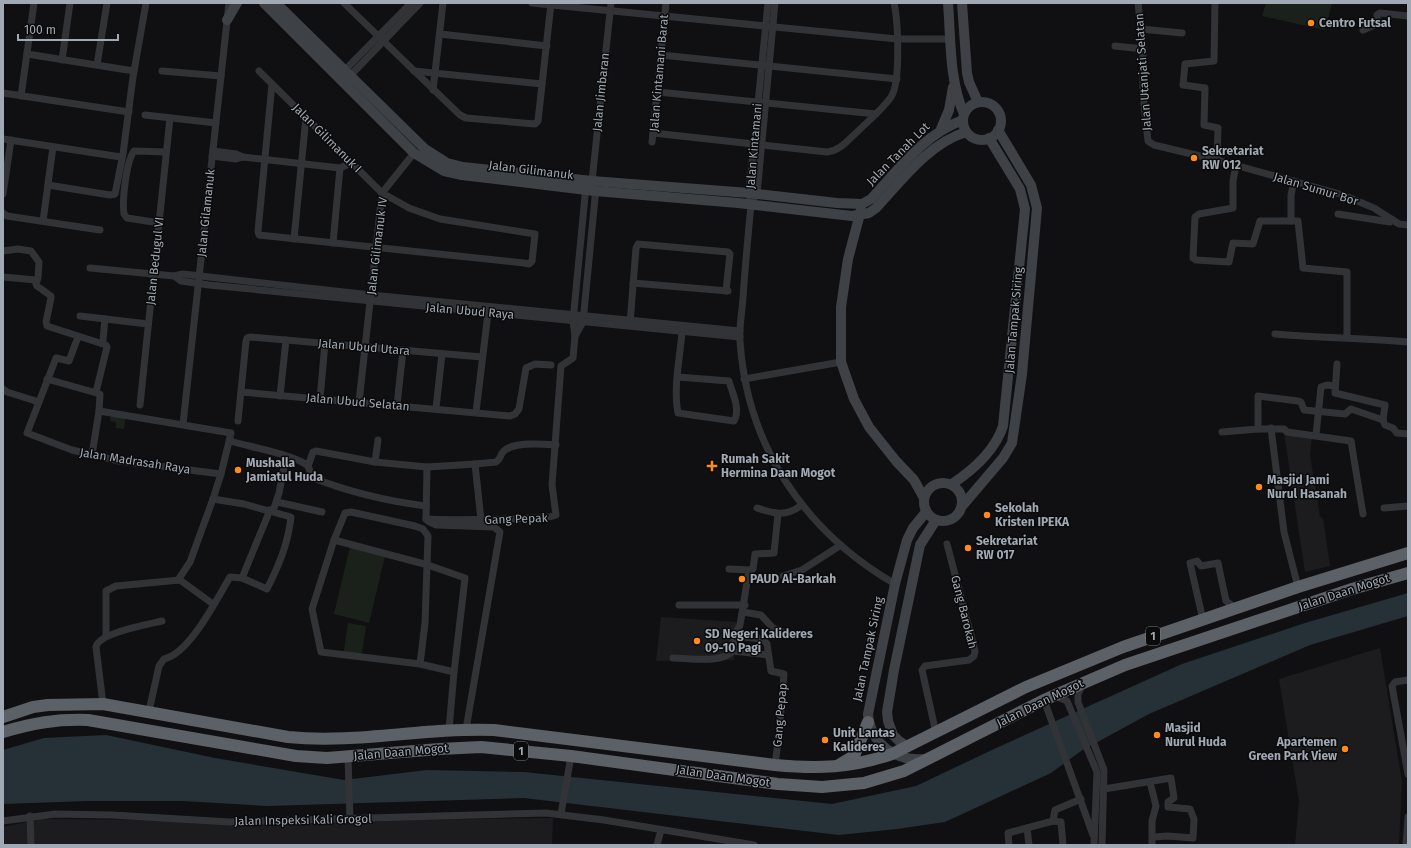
<svg xmlns="http://www.w3.org/2000/svg" width="1411" height="848" font-family="'Fira Sans',sans-serif">
  <rect width="100%" height="100%" fill="#101012"/>
  <g fill="#1c1c1f">
    <path d="M1284 433 1312 436 1310 455 1320 517 1323 518 1330 566 1305 572Z"/>
    <path d="M661 617 737 622 734 660 656 661Z"/>
    <path d="M1380 648 1402 782 1399 845H1295L1299 801 1279 679Z"/>
    <path d="M553 818 552 845H3V827L42 819 319 821Z"/>
  </g>
  <g fill="#1a211a">
    <path d="M1266 3H1332L1325 30 1262 16Z"/>
    <path d="M111 412 126 414 124 429 116 428V422L110 421Z"/>
    <path d="M350 547 385 556 369 623 334 614Z"/>
    <path d="M348 623 366 626 361 660 343 657Z"/>
  </g>
  <path fill="#253136" d="M1408 593V616L1310 645 1149 714 1081 751 1051 773 945 822 897 829 839 835 524 798 267 806 182 801H88L3 804V750L44 738 106 735 215 758 344 780 427 770 524 772 832 804 916 786 994 749 1182 664 1305 623Z"/>
  <g fill="none" stroke-linecap="round" stroke-linejoin="round">
    <g stroke="#313337" stroke-width="7">
      <path d="M344 3 460 115 466 118 535 124 538 121 551 3"/>
      <path d="M532 3 897 39H951"/>
      <path d="M768 3 749 193 751 205C748 236 745 267 743 298 742 312 739 327 740 341 747 446 804 531 895 584"/>
      <path d="M1138 3 1143 49V94L1148 141 1154 145 1217 160 1343 195 1374 208 1399 224 1408 225"/>
      <path d="M1215 3 1214 61 1185 64 1183 85 1205 88 1204 125 1218 128 1217 160"/>
      <path d="M1141 29 1182 33"/>
      <path d="M1363 30 1377 24V15L1380 13 1408 16"/>
      <path d="M440 34 547 46"/>
      <path d="M1115 46 1143 49"/>
      <path d="M27 54 134 71"/>
      <path d="M661 55 897 79"/>
      <path d="M62 60 70 3"/>
      <path d="M97 65 107 3"/>
      <path d="M162 71 221 76"/>
      <path d="M259 71 382 193 393 199 409 208 440 219 535 234 532 261 529 264 524 263 259 235 258 231 272 84"/>
      <path d="M414 71 542 84"/>
      <path d="M342 73 411 3"/>
      <path d="M348 78 420 3"/>
      <path d="M433 90 443 3"/>
      <path d="M658 92 876 114"/>
      <path d="M3 93 129 112"/>
      <path d="M21 96 34 3"/>
      <path d="M145 115 216 123"/>
      <path d="M653 133 827 152C840 151 848 140 857 132 868 121 882 110 891 97 901 82 898 21 894 3"/>
      <path d="M3 139 121 157"/>
      <path d="M652 142 666 3"/>
      <path d="M213 151 236 154 243 157"/>
      <path d="M212 156 236 159 243 157 340 168 351 163"/>
      <path d="M1236 165 1233 181V208L1199 214 1195 217 1193 258 1196 260 1229 262 1233 243 1253 244 1260 221H1298L1303 268 1347 272V337"/>
      <path d="M48 185 110 195 115 194 123 154 133 77 146 3"/>
      <path d="M3 194 11 140"/>
      <path d="M755 197 757 194 775 3"/>
      <path d="M3 213 7 216 100 230"/>
      <path d="M1338 214 1390 222 1393 220"/>
      <path d="M43 221 53 147"/>
      <path d="M1291 221V195L1294 181"/>
      <path d="M160 223 127 218 124 214C122 201 126 162 134 151L166 152"/>
      <path d="M294 239 306 117"/>
      <path d="M333 243 340 168"/>
      <path d="M3 251 18 249 31 251 39 262 38 278 36 284 37 286 51 296V298L46 322 47 326 106 345 107 347 96 392"/>
      <path d="M90 268 174 276 183 274 371 295 740 331"/>
      <path d="M174 276 181 281 209 285 740 337"/>
      <path d="M3 277 36 280"/>
      <path d="M633 283 728 291"/>
      <path d="M80 316 148 324"/>
      <path d="M630 324 636 248 638 244 728 252 730 254 726 291"/>
      <path d="M1275 334C1319 338 1364 338 1408 342"/>
      <path d="M575 336 583 322 595 198V191L592 181 611 3"/>
      <path d="M78 337 69 361 56 358 27 433 72 450 119 461 221 474"/>
      <path d="M103 340 105 319"/>
      <path d="M1337 364 1335 393 1385 405 1383 420"/>
      <path d="M678 377 729 381C732 393 741 409 734 421L678 413C673 387 680 358 682 332"/>
      <path d="M47 379 100 394 99 411 231 433 221 474 213 499 244 504 291 517C288 544 279 565 267 589L242 578"/>
      <path d="M744 379 841 362"/>
      <path d="M3 389 7 392 39 402"/>
      <path d="M241 392 510 416 515 414 519 409 526 368 535 364 551 365"/>
      <path d="M280 396 286 340"/>
      <path d="M320 399 325 343"/>
      <path d="M359 402 382 193 414 153"/>
      <path d="M140 405 170 118"/>
      <path d="M397 405 403 350"/>
      <path d="M436 408 442 354"/>
      <path d="M476 412 488 313"/>
      <path d="M238 421 246 341 247 338 250 337 482 357"/>
      <path d="M183 424 229 3"/>
      <path d="M1271 428 1284 532 1298 587"/>
      <path d="M1258 429H1284L1287 432 1351 441 1363 514"/>
      <path d="M1222 432 1258 429V396L1298 401 1301 402 1304 410 1345 414 1351 409 1383 420 1385 425 1393 428 1397 433 1408 434"/>
      <path d="M1316 435 1321 387 1327 385 1335 386"/>
      <path d="M230 441C250 447 291 454 307 465 310 468 310 473 311 477 348 492 387 501 426 506"/>
      <path d="M92 455 99 411"/>
      <path d="M375 462 378 440"/>
      <path d="M475 464 496 462C501 459 500 455 503 452 512 441 544 444 556 445"/>
      <path d="M308 466 313 452 316 451 375 462 427 467 426 519"/>
      <path d="M427 467 475 464 481 520"/>
      <path d="M277 502 322 512"/>
      <path d="M757 508C776 514 785 517 802 505"/>
      <path d="M1384 508 1408 506"/>
      <path d="M273 511 279 493 286 457"/>
      <path d="M426 519C441 520 550 520 556 515L552 485 561 366 573 358 575 336 573 321 585 196 588 186"/>
      <path d="M428 521 436 525 494 527 500 532 466 729"/>
      <path d="M334 540 428 565 465 578 454 672"/>
      <path d="M729 569 749 570"/>
      <path d="M783 576 802 570 841 545"/>
      <path d="M178 580 190 562 213 499"/>
      <path d="M679 605H745"/>
      <path d="M743 612 761 615 773 628 782 632"/>
      <path d="M1203 620 1190 563 1197 561 1201 566 1218 563 1226 601 1236 608"/>
      <path d="M106 635V591L116 586 180 580 213 604"/>
      <path d="M734 636 763 639 767 644 771 671 784 674 779 734 775 765"/>
      <path d="M768 655 733 651 734 636 740 625 749 570 753 569 755 554 774 553 778 514"/>
      <path d="M673 658C691 658 720 664 733 651"/>
      <path d="M420 664 321 652 312 609 334 540 345 513 351 512 415 526 423 529 428 536 425 623 420 664 454 672 449 730"/>
      <path d="M1408 680 1395 682 1392 686 1408 774"/>
      <path d="M1083 683 1078 694V702L1104 770 1102 845"/>
      <path d="M1055 696 1067 701 1097 772 1094 845"/>
      <path d="M1044 700 1093 835"/>
      <path d="M103 704 96 647C98 633 149 624 162 621"/>
      <path d="M149 711 159 666 164 659C190 653 216 600 230 577L242 578 270 510"/>
      <path d="M936 733 922 670 925 666 969 660 974 656 975 651 947 544"/>
      <path d="M348 756 350 819"/>
      <path d="M1150 782 1156 806 1152 821V845"/>
      <path d="M1104 789 1171 778 1174 798 1168 802V807L1190 809 1194 819 1193 838 1168 836 1153 837"/>
      <path d="M561 814 571 756"/>
      <path d="M30 816 31 845"/>
      <path d="M3 821 55 814 112 815 230 822 546 813 604 820 754 845"/>
      <path d="M1053 821 1061 822 1063 845"/>
      <path d="M1027 828 1029 845"/>
      <path d="M657 845 661 830"/>
      <path d="M1009 845 1008 833 1053 821 1055 810 1081 799"/>
      <path d="M1406 845 1408 817"/>
    </g>
    <g stroke="#3e4247" stroke-width="10">
      <path d="M264 3 414 153 444 171 462 175 595 191 738 203 852 216 869 213 876 208C903 179 928 144 966 132"/>
      <path d="M276 3 425 149 447 163 463 167 592 181 749 193 837 203 862 204"/>
      <path d="M948 3C951 40 949 80 964 114"/>
      <path d="M962 3 967 73 969 82 978 102"/>
      <path d="M227 20 237 3"/>
      <circle cx="982" cy="121" r="19"/>
      <path d="M941 129 949 110 953 87"/>
      <path d="M862 204 871 199C898 170 924 134 963 120"/>
      <path d="M861 210 848 259 841 307V362L854 399 869 427 896 461 914 480 924 498"/>
      <circle cx="943" cy="502" r="19"/>
      <path d="M952 484C973 470 995 451 1003 426L1025 209 1020 189 989 138"/>
      <path d="M963 505 1003 458 1012 443 1022 374 1037 208 1031 185 998 130"/>
      <path d="M908 747 899 741 893 735 888 721 887 712 894 670 920 545 936 520"/>
      <path d="M926 759C896 762 871 745 868 714L895 584 907 540 913 528 926 512"/>
    </g>
    <g stroke="#5c6168" stroke-width="12">
      <path d="M3 717 33 707 48 705 103 704 288 737C357 744 425 727 494 730L775 765C818 769 851 768 892 754L1026 687 1123 647 1298 587 1408 553"/>
      <path d="M3 732C33 723 56 719 88 720L296 756 327 758 440 749 481 747 571 756 778 784 822 787 864 783 904 771 1044 700 1125 665 1352 589 1408 573"/>
      <path d="M839 765 854 756 868 722"/>
    </g>
  </g>
  <g fill="#ff8c1a" stroke="#0b0b0c" stroke-width="1.5">
    <circle cx="1311" cy="23" r="4"/>
    <circle cx="1194" cy="158" r="4"/>
    <path d="M710 460h4v4h4v4h-4v4h-4v-4h-4v-4h4z"/>
    <circle cx="238" cy="470" r="4"/>
    <circle cx="1259" cy="487" r="4"/>
    <circle cx="987" cy="515" r="4"/>
    <circle cx="968" cy="548" r="4"/>
    <circle cx="742" cy="579" r="4"/>
    <circle cx="697" cy="641" r="4"/>
    <circle cx="1157" cy="735" r="4"/>
    <circle cx="825" cy="740" r="4"/>
    <circle cx="1345" cy="749" r="4"/>
  </g>
  <g text-anchor="middle" stroke-width="3" stroke-linejoin="round" paint-order="stroke">
    <g fill="#0b0b0c" stroke="#737a82" stroke-width="1">
      <rect x="1146" y="627" width="14" height="18" rx="3"/>
      <rect x="514" y="742" width="14" height="18" rx="3"/>
    </g>
    <g font-size="11" font-weight="bold" fill="#a0a9b4">
      <text x="1153" y="640">1</text>
      <text x="521" y="755">1</text>
    </g>
    <g font-size="12" font-weight="bold" fill="#a0a9b4" stroke="#0b0b0c" text-anchor="start">
      <text x="1319" y="27">Centro Futsal</text>
      <text x="1202" y="155">Sekretariat<tspan x="1202" dy="14">RW 012</tspan></text>
      <text x="721" y="463">Rumah Sakit<tspan x="721" dy="14">Hermina Daan Mogot</tspan></text>
      <text x="246" y="467">Mushalla<tspan x="246" dy="14">Jamiatul Huda</tspan></text>
      <text x="1267" y="484">Masjid Jami<tspan x="1267" dy="14">Nurul Hasanah</tspan></text>
      <text x="995" y="512">Sekolah<tspan x="995" dy="14">Kristen IPEKA</tspan></text>
      <text x="976" y="545">Sekretariat<tspan x="976" dy="14">RW 017</tspan></text>
      <text x="750" y="583">PAUD Al-Barkah</text>
      <text x="705" y="638">SD Negeri Kalideres<tspan x="705" dy="14">09-10 Pagi</tspan></text>
      <text x="1165" y="732">Masjid<tspan x="1165" dy="14">Nurul Huda</tspan></text>
      <text x="833" y="737">Unit Lantas<tspan x="833" dy="14">Kalideres</tspan></text>
      <text x="1337" y="746" text-anchor="end">Apartemen<tspan x="1337" dy="14">Green Park View</tspan></text>
    </g>
    <g font-size="12" fill="#a0a9b4" stroke="#0b0b0c">
      <text transform="translate(1143 72) rotate(-94)" y="4">Jalan Utanjati Selatan</text>
      <text transform="translate(659 73) rotate(-85)" y="4">Jalan Kintamani Barat</text>
      <text transform="translate(601 92) rotate(-84)" y="4">Jalan Jimbaran</text>
      <text transform="translate(327 138) rotate(45)" y="4">Jalan Gilimanuk I</text>
      <text transform="translate(754 146) rotate(-85)" y="4">Jalan Kintamani</text>
      <text transform="translate(898 154) rotate(-45)" y="4">Jalan Tanah Lot</text>
      <text transform="translate(531 170) rotate(7)" y="4">Jalan Gilimanuk</text>
      <text transform="translate(1316 189) rotate(17)" y="4">Jalan Sumur Bor</text>
      <text transform="translate(206 213) rotate(-84)" y="4">Jalan Gilamanuk</text>
      <text transform="translate(377 246) rotate(-83)" y="4">Jalan Gilimanuk IV</text>
      <text transform="translate(155 261) rotate(-84)" y="4">Jalan Bedugul VI</text>
      <text transform="translate(470 311) rotate(5)" y="4">Jalan Ubud Raya</text>
      <text transform="translate(1014 320) rotate(-85)" y="4">Jalan Tampak Siring</text>
      <text transform="translate(364 347) rotate(5)" y="4">Jalan Ubud Utara</text>
      <text transform="translate(358 402) rotate(5)" y="4">Jalan Ubud Selatan</text>
      <text transform="translate(135 461) rotate(9)" y="4">Jalan Madrasah Raya</text>
      <text transform="translate(516 519) rotate(-2)" y="4">Gang Pepak</text>
      <text transform="translate(1344 592) rotate(-18)" y="4">Jalan Daan Mogot</text>
      <text transform="translate(964 612) rotate(76)" y="4">Gang Barokah</text>
      <text transform="translate(868 649) rotate(-78)" y="4">Jalan Tampak Siring</text>
      <text transform="translate(1040 703) rotate(-26)" y="4">Jalan Daan Mogot</text>
      <text transform="translate(780 715) rotate(-85)" y="4">Gang Pepap</text>
      <text transform="translate(401 752) rotate(-5)" y="4">Jalan Daan Mogot</text>
      <text transform="translate(723 776) rotate(8)" y="4">Jalan Daan Mogot</text>
      <text transform="translate(303 820) rotate(-1)" y="4">Jalan Inspeksi Kali Grogol</text>
    </g>
  </g>
  <rect width="1411" height="848" fill="none" stroke="#a0a9b4" stroke-width="8"/>
  <path d="M18 34v6h100v-6" fill="none" stroke="#a0a9b4" stroke-width="2"/>
  <text x="24" y="34" font-size="12" fill="#a0a9b4" stroke="#0b0b0c" stroke-width="3" paint-order="stroke">100 m</text>
</svg>
